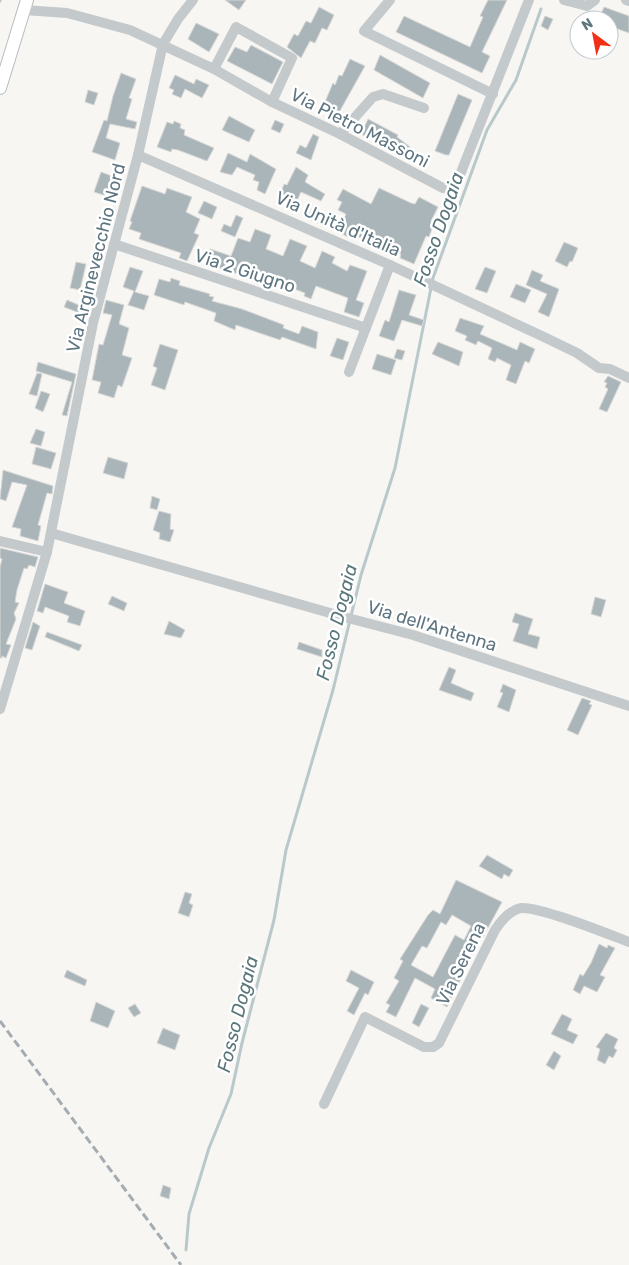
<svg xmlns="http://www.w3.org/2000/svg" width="629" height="1265" font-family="Rubik,sans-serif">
  <rect width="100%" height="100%" fill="#f7f6f3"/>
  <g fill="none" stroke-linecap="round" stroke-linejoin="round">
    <g stroke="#b9c9cb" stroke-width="3">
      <path d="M0 1V0"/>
      <path d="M186 1250 189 1214 209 1148 231 1094 242 1043 274 920 286 850 333 690 361 575 395 468 433 278 487 130 516 80 541 9"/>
    </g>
  </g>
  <g fill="#aab5b9" stroke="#d8d8d6" fill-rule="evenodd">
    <path d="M225 0H246L239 10Z"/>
    <path d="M488 0H507L482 52 490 56 482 73 396 32 404 16 470 47 483 17 480 16Z"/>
    <path d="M319 7 334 15 327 30 322 28 315 43 310 41 301 58 287 47 294 34 298 36 306 21 311 23Z"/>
    <path d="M604 7 629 16V33L609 26V20H598Z"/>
    <path d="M545 16 553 19 548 30 541 26Z"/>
    <path d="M196 23 219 34 209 52 188 39Z"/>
    <path d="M251 45 283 62 272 84 227 61 235 47 247 52Z"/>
    <path d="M380 55 430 83 423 98 374 70Z"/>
    <path d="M350 59 365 66 337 116 322 109 333 83 335 85 339 75 342 76Z"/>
    <path d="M121 73 136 79 129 98 132 99 126 119 137 122 135 129 110 124 106 138 120 143 115 160 92 152 104 120 107 121 113 96Z"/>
    <path d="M175 75 194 84 196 79 209 85 202 98 185 89 181 98 172 94 174 90 169 88Z"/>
    <path d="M88 90 98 93 94 105 85 102Z"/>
    <path d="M458 94 472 100 449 155H446L435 151Z"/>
    <path d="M229 116 255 130 249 142 222 130Z"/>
    <path d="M368 119 398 135 397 137 418 153 415 161 361 134Z"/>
    <path d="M275 120 284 124 280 133 271 129Z"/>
    <path d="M174 121 181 124 180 128 185 130 184 135 214 148 207 161 178 150 172 149 171 152 157 147 167 122 173 124Z"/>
    <path d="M313 134 319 137 311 160 296 153 300 145 306 148Z"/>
    <path d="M228 153 247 162 250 154 276 169 265 194 257 190 259 182 253 180 255 175 237 167 232 175 220 172Z"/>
    <path d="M296 167 308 175 305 182 325 194 321 201 301 192 295 205 279 198 284 184 287 185Z"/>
    <path d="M101 172 112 176 109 188 112 189 110 197 94 192Z"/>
    <path d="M142 186 165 194 167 188 192 197 186 212 200 219 194 233 199 235 187 261 179 258 181 253 139 239 141 233 129 229 132 222 130 221Z"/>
    <path d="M379 188 411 203 415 204 419 197 438 207 431 221 434 223 429 237 426 236 414 264 400 258 401 254 380 244 358 237 356 240H354L338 232 346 214 338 210 342 202 337 200 343 189 371 204Z"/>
    <path d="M204 201 217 207 212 219 198 213Z"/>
    <path d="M313 207 327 214 322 225 307 218Z"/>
    <path d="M236 215 243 218 235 237 221 231 224 224 231 227Z"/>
    <path d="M255 229 271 235 266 249 283 256 290 239 307 246 300 261 315 268 322 251 335 257 332 263 347 271 350 265 367 271 356 300 364 303 359 317 344 312 348 298 316 286 311 299 304 296 305 293 284 285 282 289 205 263 210 249 231 256 238 238 250 242Z"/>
    <path d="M564 242 578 248 572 262 570 261 567 267 555 261Z"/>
    <path d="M76 262 86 264 80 290 70 288Z"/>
    <path d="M130 267 143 271 135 292 149 296 144 310 128 305 134 291 123 287Z"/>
    <path d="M485 267 496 271 487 293 475 289Z"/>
    <path d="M532 270 543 275 540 281 559 289 549 317 538 312 547 294 526 285Z"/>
    <path d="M171 278 180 281 179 285 210 294 209 296 214 297 212 301 242 309 284 325 283 328 299 334 302 326 318 332 316 349 282 337 280 340 236 325 235 330 214 321 216 313 185 302 184 305 154 295 159 279 170 282Z"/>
    <path d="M516 284 531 290 525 303 510 297Z"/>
    <path d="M399 290 416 295 409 315 424 320 422 326 402 320 394 341 379 336 385 320 389 322Z"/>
    <path d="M67 300 88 309 85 315 64 307Z"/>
    <path d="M106 300 124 305 119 324 129 328 122 355 132 358 122 387 118 385 114 398 98 393 101 382 92 380 99 344 103 345 112 315 103 313Z"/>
    <path d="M460 318 484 326 480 334 517 350 520 342 535 349 529 363 525 361 516 384 506 380 511 365 497 358 495 362 488 359 492 348 478 341 476 345 465 340 467 336 455 331Z"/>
    <path d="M337 338 349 342 343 360 330 356Z"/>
    <path d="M438 342 463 352 459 366 432 354Z"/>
    <path d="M160 344 178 350 165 390 151 385 157 368 153 366Z"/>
    <path d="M397 349 405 351 402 360 394 358Z"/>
    <path d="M377 354 396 360 391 375 372 369Z"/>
    <path d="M38 362 76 374 67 416 62 415 72 382 36 371Z"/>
    <path d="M37 373 42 374 37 396 29 394Z"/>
    <path d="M608 376 621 382 607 412 599 409 608 389 605 387 607 383 604 382Z"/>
    <path d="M41 391 50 394 43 412 35 408Z"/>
    <path d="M36 429 45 432 41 446 30 443Z"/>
    <path d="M36 447 56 453 51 469 32 464Z"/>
    <path d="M108 457 128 463 124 479 103 473Z"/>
    <path d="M3 470 53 486 52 494 47 493 38 525 41 526 38 541 20 536 21 529 12 527 27 485 12 482 6 501 0 499Z"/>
    <path d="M152 496 160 499 157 510 150 508Z"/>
    <path d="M159 511 171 514 170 529 174 530 170 542 159 539 160 533 153 530Z"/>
    <path d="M0 548 38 557 35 567 29 565 27 569 24 568 17 590 15 602 19 603 14 613 16 619 6 644 11 645 6 658 2 656V658H0V567L2 559 0 558Z"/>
    <path d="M45 584 68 592 64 603 85 611 80 626 67 622 69 616 45 607 43 613 37 611Z"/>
    <path d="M112 596 127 603 124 611 108 604Z"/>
    <path d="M595 597 606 600 601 617 591 614Z"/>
    <path d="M515 613 533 619 528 634 540 637 537 649 513 641 519 624 512 622Z"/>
    <path d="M169 621 185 630 181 638 164 634Z"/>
    <path d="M33 622 40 626 32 650 25 648Z"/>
    <path d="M47 632 82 645 79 651 45 637Z"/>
    <path d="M299 642 322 650V657L297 649Z"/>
    <path d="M449 667 456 670 451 683 474 693 471 701 439 690Z"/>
    <path d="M503 684 516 690 509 712 497 707 503 693 500 692Z"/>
    <path d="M582 698 591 701 589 704 592 705 578 735 567 730Z"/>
    <path d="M487 855 513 870 509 877 504 874 502 879 479 866Z"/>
    <path d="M456 880 502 902 482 939 478 937 468 953 472 955 459 975 462 977 447 1007 431 998 435 989 415 978 396 1017 386 1012 390 1005 386 1003 399 981 394 978 403 961 400 959 428 915 433 910 440 914ZM452 915 471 926 464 940 455 935 433 977 411 965 422 946 427 948 441 922 446 925Z"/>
    <path d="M185 892 192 894 189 903 193 905 189 917 178 913Z"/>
    <path d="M599 944 607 948 608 945 615 948 600 975 605 977 597 992 584 986 580 994 573 990 580 974 583 976 591 963Z"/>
    <path d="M67 970 87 980 85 986 64 977Z"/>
    <path d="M351 970 374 982 368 995 365 993 354 1015 347 1011 359 988 346 981Z"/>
    <path d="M96 1002 115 1011 108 1028 90 1021Z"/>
    <path d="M135 1004 141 1013 134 1017 128 1008Z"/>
    <path d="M421 1004 429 1008 419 1027 412 1023Z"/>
    <path d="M562 1014 572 1019 567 1030 578 1035 573 1044 551 1034Z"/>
    <path d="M163 1028 180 1035 175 1050 157 1043Z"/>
    <path d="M606 1033 618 1039 614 1048 617 1050 613 1058 609 1056 605 1064 597 1060 600 1049 596 1047Z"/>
    <path d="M554 1051 561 1056 554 1070 546 1065Z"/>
    <path d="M163 1185 171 1188 169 1199 160 1196Z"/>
  </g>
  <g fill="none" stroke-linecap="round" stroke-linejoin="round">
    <g stroke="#b7bcbf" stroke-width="14">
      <path id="major" d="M0 88 27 0"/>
    </g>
    <g stroke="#c4c9cc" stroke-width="10">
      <path d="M390 0 364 31 493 94"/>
      <path d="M564 0 587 6 595 0"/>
      <path d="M626 0 629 1"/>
      <path d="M24 10 67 13 130 30 214 69 272 102 340 134 443 188H450L456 185 529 0"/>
      <path d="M214 69 236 27 292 58 272 102"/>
      <path d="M340 134 373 97 383 94 424 108"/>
      <path d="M138 155 390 265 544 337 577 353 599 368 610 369 629 378"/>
      <path d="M114 244 366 328"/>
      <path d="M349 372 390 265"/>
      <path d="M51 533 344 617 413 635 629 706"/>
      <path d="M0 541 47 552"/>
      <path d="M0 709 47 552 93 323 138 155 163 44 178 19 193 0"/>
      <path d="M324 1104 365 1017 424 1047H433L439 1043 495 930C501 921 510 910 521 908 539 906 608 934 629 942"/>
    </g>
    <use href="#major" stroke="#fff" stroke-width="12"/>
    <path stroke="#a4acb1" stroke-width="3" stroke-dasharray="8 4" stroke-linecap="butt" d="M0 1021 181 1265"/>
  </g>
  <g text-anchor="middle" stroke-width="5" stroke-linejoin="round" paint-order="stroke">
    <g font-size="18" fill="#5f7681" stroke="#fff">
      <text transform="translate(360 128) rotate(27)" y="6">Via Pietro Massoni</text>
      <text transform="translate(338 224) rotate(24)" y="6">Via Unità d'Italia</text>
      <text transform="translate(96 258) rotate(-76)" y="6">Via Arginevecchio Nord</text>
      <text transform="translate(245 271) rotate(18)" y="6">Via 2 Giugno</text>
      <text transform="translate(432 626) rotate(17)" y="6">Via dell'Antenna</text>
      <text transform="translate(461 964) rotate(-64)" y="6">Via Serena</text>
    </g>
    <g font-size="19" font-style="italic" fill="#5a777c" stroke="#fff">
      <text transform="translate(438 229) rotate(-71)" y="7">Fosso Dogaia</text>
      <text transform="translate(336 622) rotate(-76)" y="7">Fosso Dogaia</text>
      <text transform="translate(237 1014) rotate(-76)" y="7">Fosso Dogaia</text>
    </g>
  </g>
  <g transform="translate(594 35) rotate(328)"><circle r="24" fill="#ffffff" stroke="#bfc8cd"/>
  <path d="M0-4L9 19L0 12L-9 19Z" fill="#f32f17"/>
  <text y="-8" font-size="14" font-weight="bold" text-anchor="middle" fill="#5f7681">N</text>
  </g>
</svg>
